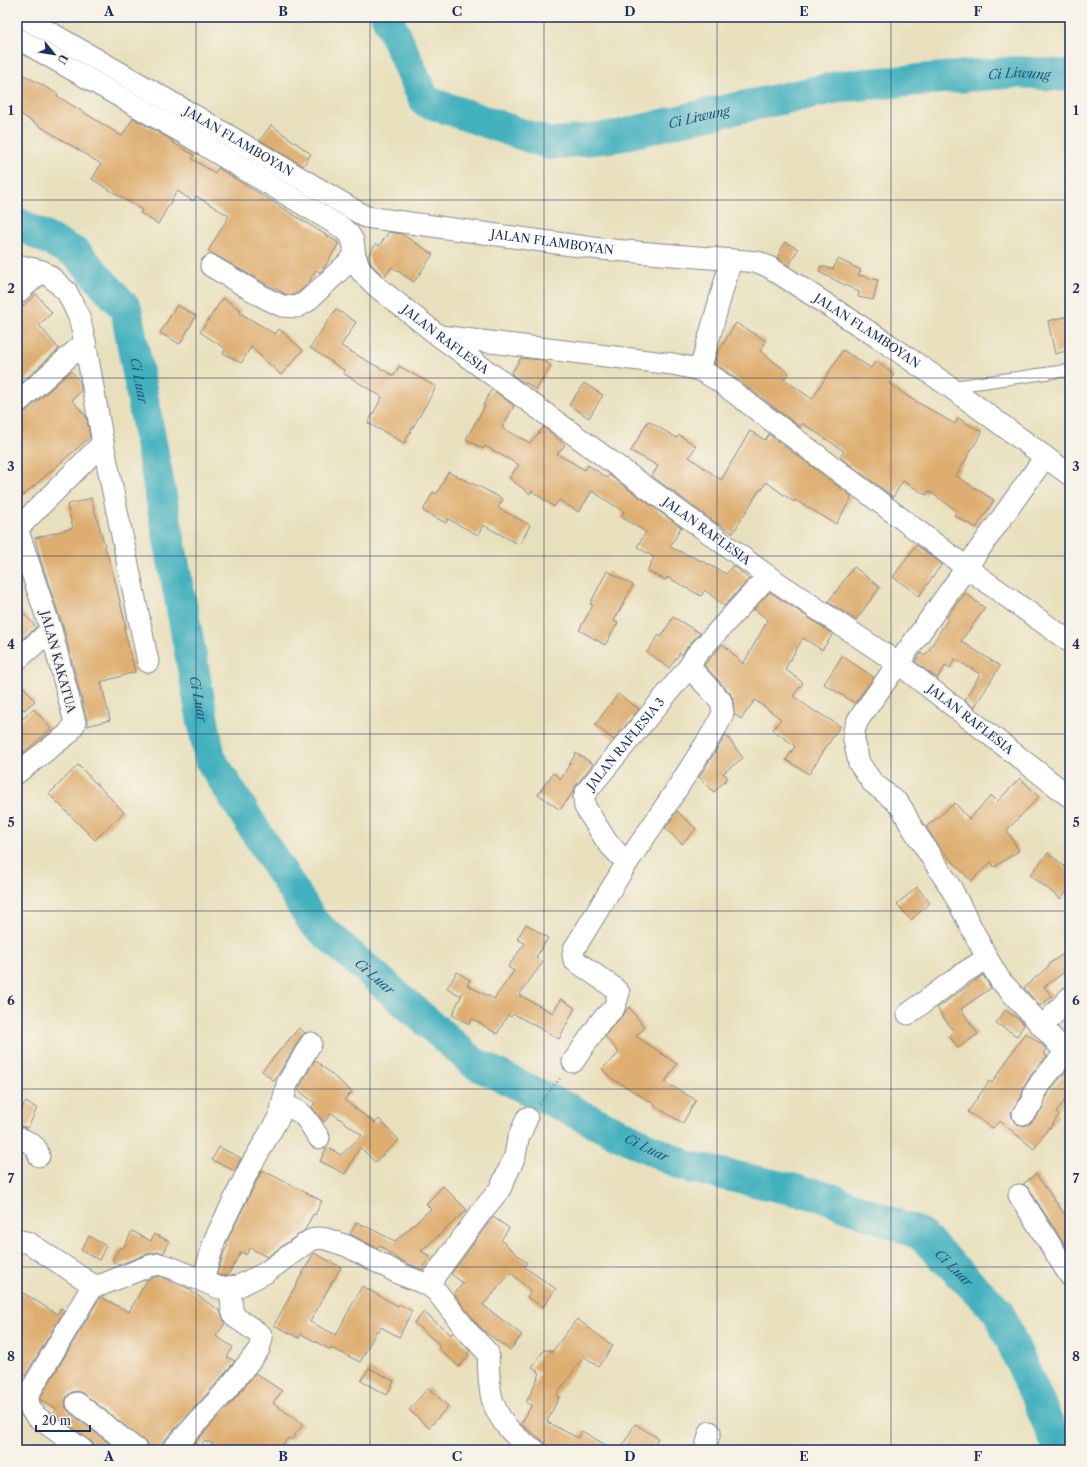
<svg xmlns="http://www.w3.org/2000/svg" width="1087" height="1467" font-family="'Libre Caslon Text',serif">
  <rect width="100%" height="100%" fill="#f7f3e8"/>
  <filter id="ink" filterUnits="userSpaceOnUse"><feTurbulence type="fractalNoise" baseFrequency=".025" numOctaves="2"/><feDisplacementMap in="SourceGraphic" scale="8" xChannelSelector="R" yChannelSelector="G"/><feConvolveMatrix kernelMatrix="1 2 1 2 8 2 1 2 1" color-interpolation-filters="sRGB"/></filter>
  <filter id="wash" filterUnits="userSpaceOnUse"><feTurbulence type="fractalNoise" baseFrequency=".012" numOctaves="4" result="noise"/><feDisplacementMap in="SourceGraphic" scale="16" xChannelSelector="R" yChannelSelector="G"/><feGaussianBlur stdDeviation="0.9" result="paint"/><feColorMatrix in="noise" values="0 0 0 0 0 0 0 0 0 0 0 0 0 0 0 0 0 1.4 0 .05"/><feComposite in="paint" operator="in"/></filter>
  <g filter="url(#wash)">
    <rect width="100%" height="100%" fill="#e8e0bc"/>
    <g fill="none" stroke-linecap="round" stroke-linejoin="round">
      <g stroke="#42b1be" stroke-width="32">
        <path id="s1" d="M387 17 425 101 550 144 618 136 704 115 843 86 1018 72 1070 76"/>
        <path id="s2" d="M17 223 77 254 126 309 210 759 313 922 474 1063 685 1166 823 1196 920 1234 998 1311 1060 1450"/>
      </g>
    </g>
    <g id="blocks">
      <g fill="#deae6f">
        <path d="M17 71 58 94 57 96 122 136 133 118 173 141 172 142 194 155 192 159 215 173 218 168 339 243 323 270 320 272 316 270 308 284 299 292 294 295 285 294 275 288H273L208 251 229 216 196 196 193 201 177 191 158 224 140 213 142 210 92 179 101 164 17 112Z"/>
        <path d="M271 125 311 154 303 166 260 140Z"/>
        <path d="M389 232 402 234 433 254 414 282 392 267 384 277 371 264 368 255 376 244 379 246Z"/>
        <path d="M785 242 798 249 789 266 777 258Z"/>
        <path d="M838 259 861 270 858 275 878 280 873 300 858 297 859 292 819 272 821 266 833 269Z"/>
        <path d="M36 294 52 313 39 325 59 349 17 387V311Z"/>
        <path d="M223 298 241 310 240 313 275 334 279 329 303 350 281 375 251 347 241 363 223 353 226 349 200 332Z"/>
        <path d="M177 305 196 316 180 344 160 333Z"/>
        <path d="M336 309 356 322 341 346 394 376 399 366 436 387 404 443 368 423 382 397 343 373 344 370 310 348Z"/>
        <path d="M1070 316V350L1055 354 1048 321Z"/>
        <path d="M736 323 766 341 760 351 789 373 784 379 812 399 843 350 871 368 875 361 894 374 889 383 910 398 955 424 958 418 982 432 956 476 994 500 976 528 954 515 957 511 929 491 926 495 903 481 893 497 840 457 844 451 802 423 800 427 723 369 714 364 717 354Z"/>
        <path d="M521 358 543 360 551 366 536 390 526 383V384L511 374Z"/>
        <path d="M71 371 80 382 81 391 72 400 86 416 90 437 17 501V415L25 412Z"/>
        <path d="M584 383 603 395 589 418 569 405Z"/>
        <path d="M492 389 514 406 502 428 530 443 544 427 565 445 557 454 585 470 588 465 607 478 609 475 681 527 670 547 704 562 726 574 733 565 749 579 724 606 705 590 701 596 667 577 666 580 647 571 654 557 637 547 646 532 621 517 624 512 592 491 579 512 559 500 554 507 532 491 530 494 509 478 519 465 485 446 483 449 466 439 485 406 483 405Z"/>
        <path d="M648 421 677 438 679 435 696 446 689 457 721 480 750 431 765 440 769 434 852 497 836 524 795 500 794 502 766 482 762 490 760 489 733 533 710 519 652 476 658 466 631 451Z"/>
        <path d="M448 472 480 487 503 499 498 508 530 525 520 545 483 525 478 535 448 519 446 523 423 511 433 492 437 494Z"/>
        <path d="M91 498 116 584 126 628H124L135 672 101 682 110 720 87 726V720L63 627 40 558 35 538 73 528 67 505Z"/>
        <path d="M916 545 942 564 919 596 893 577Z"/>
        <path d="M854 567 880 587 856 620 828 602Z"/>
        <path d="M607 571 633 585 614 621 618 623 605 645 579 630 593 605 590 604Z"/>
        <path d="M770 592 833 634 822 650 803 638 785 669 803 683 793 696 817 713V712L840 726 809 774 786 760 795 746 773 730 781 719 755 700 741 719 734 714 733 699 730 693 704 665 723 644 743 664 768 620 754 609Z"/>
        <path d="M965 593 985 608 961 641 1000 666 974 708 965 700 980 674 955 659 950 668 946 665 937 678 915 662 921 653 925 656 948 619 946 618Z"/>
        <path d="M17 606 36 627 17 644Z"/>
        <path d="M673 617 700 633 687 647 682 655 680 653 669 668 647 652 659 635 661 637Z"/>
        <path d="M842 656 874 677 855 703 824 684Z"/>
        <path d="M17 679 35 701 24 710 17 701Z"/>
        <path d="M618 694 639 709 614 740 595 725Z"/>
        <path d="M34 709 51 729 17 758V724Z"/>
        <path d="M726 735 743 758 723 773 728 778 714 792 699 777Z"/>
        <path d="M576 753 593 764 577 784 573 792 560 810 538 794 553 773 561 779Z"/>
        <path d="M78 765 124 812 95 840 49 794Z"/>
        <path d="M1020 778 1039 797 1007 830 1019 851 994 867 991 862 971 881 939 847 926 827 955 803 969 819 991 796 997 802Z"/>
        <path d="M677 811 696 829 682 844 665 828Z"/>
        <path d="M1048 853 1070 871V887L1061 899 1030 875Z"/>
        <path d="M917 887 930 903 911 920 897 904Z"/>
        <path d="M526 924 548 938 536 957 543 962 519 995 553 1013 561 999 575 1008 559 1039 514 1014 511 1017 508 1015 497 1034 472 1018 469 1024 452 1015 463 992 461 996 447 988 457 972 470 980 467 985 494 999 514 971 508 967 525 943 517 939Z"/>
        <path d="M1070 949V968L1044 987 1052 996 1040 1006 1024 988 1050 965 1049 964Z"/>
        <path d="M983 975 991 988 961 1009 978 1034 958 1048 949 1036 954 1032 937 1008Z"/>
        <path d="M629 1007 645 1028 636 1036 677 1064 665 1082 696 1100 683 1123 654 1106 655 1104 611 1078 602 1069 619 1053 605 1036 610 1029 622 1016Z"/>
        <path d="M1005 1010 1020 1020 1024 1025 1017 1036 996 1023Z"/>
        <path d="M299 1028 305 1033 301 1037 274 1081 262 1071Z"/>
        <path d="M1025 1033 1043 1045 1046 1049 1043 1054 1047 1056 1031 1075 1024 1087 1021 1097 1014 1107 1011 1112 1012 1118 1015 1123 1021 1126 1027 1125 1032 1122 1042 1109 1046 1097 1051 1089 1067 1070 1070 1072V1092L1056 1113 1059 1115 1050 1128 1049 1127 1034 1149 1000 1121 993 1128 968 1112 989 1081 992 1083Z"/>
        <path d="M315 1060 352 1092 344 1100 375 1123 379 1119 399 1140 375 1162 360 1147 345 1174 320 1161 327 1147 341 1155 362 1135 332 1113 324 1122 312 1107 315 1103 298 1090Z"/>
        <path d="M25 1102 37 1108 28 1128 17 1125V1118Z"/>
        <path d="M219 1147 241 1158 235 1171 212 1160Z"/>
        <path d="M262 1170 322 1201 315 1215 313 1214 305 1230 267 1257 250 1248 246 1255 241 1252 228 1275 221 1276 217 1274 224 1252 228 1245 226 1243Z"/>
        <path d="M1036 1174 1070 1222V1253L1029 1189 1023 1184Z"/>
        <path d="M443 1186 467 1210 421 1251 430 1256 422 1270 398 1259 379 1245 377 1248 350 1234 357 1222 395 1241 431 1209 426 1204Z"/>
        <path d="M493 1217 509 1228 501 1240 527 1263 524 1267 556 1289 543 1307 527 1297 531 1291 511 1273 483 1305 522 1335 510 1350 485 1332 477 1324 454 1294 463 1283 451 1274Z"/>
        <path d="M132 1231 151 1241 154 1234 169 1241 164 1253 157 1252 147 1254 119 1265 112 1261 120 1247 123 1249Z"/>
        <path d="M89 1236 106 1246 99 1260 81 1250Z"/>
        <path d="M314 1253 341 1267 334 1280H333L310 1322 336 1335 362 1286 398 1306 399 1304 412 1311 399 1337 381 1327 379 1331 377 1330 360 1362 332 1348 331 1350 301 1334 299 1338 274 1325Z"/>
        <path d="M159 1276 192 1290 191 1291 220 1311 225 1323 216 1336 233 1347 227 1357 235 1361 216 1384 163 1442 160 1450H149L148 1445 144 1441 84 1394 78 1391 72 1392 67 1396 65 1402 66 1408 69 1412 118 1450H97L94 1448V1445L90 1440 53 1414 57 1409 40 1400V1398L100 1297 129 1312 147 1280Z"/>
        <path d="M17 1289 57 1314 61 1308 64 1311 25 1376 17 1371Z"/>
        <path d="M424 1312 451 1335 453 1332 470 1351 467 1354 469 1355 459 1367 438 1348 440 1345 414 1323Z"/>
        <path d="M577 1319 613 1346 598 1367 584 1356 556 1396 559 1397 547 1422 578 1438 582 1431 614 1450H550L547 1448 545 1444 542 1440 521 1424 532 1405 526 1403 540 1373 532 1367 544 1350H550L552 1352Z"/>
        <path d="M369 1368 394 1381 387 1395 361 1381Z"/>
        <path d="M255 1373 282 1391 273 1403 303 1424 291 1440 288 1438 279 1450H221L208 1441 207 1443 204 1441 198 1450H188L234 1400Z"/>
        <path d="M428 1388 448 1406 429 1428 409 1410Z"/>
        <path d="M635 1424 658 1438 651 1450H620Z"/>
      </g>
    </g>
  </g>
  <g filter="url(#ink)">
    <use href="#blocks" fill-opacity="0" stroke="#82888d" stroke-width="1"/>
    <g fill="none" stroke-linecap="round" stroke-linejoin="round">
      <g stroke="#82888d" stroke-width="13">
        <path id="service" d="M950 387 1070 370"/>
      </g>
      <g stroke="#82888d" stroke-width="23">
        <g id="minor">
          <path id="s3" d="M23 17 197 117 366 217 601 249 758 262 769 267 888 344 950 387 1070 475"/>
          <path id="s4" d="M17 38 187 135 341 227 349 234 353 241 355 256 361 271 377 287 439 336 768 576 899 664 1070 797"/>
          <path d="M17 265 42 271 52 278 67 292 79 317 85 342 103 443 148 662"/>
          <path d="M211 266 267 299 282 306 297 307 306 302 355 256"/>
          <path d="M17 293 42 271"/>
          <path d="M440 336 673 364 700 370 716 379 967 568 1070 642"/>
          <path d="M700 370 731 260"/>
          <path d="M17 403 85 342"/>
          <path d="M1045 457 858 720 854 731V740L859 763 872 782 899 804 903 810 910 824 951 888 987 958 1000 980 1070 1057"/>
          <path d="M17 529 103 443"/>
          <path d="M17 660 51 630"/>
          <path d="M17 773 68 734 75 723 51 630 17 528"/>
          <path id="s5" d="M627 863 607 842 585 807 584 798 586 792 689 667"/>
          <path d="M908 1014 962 974 987 958"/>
          <path d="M1043 1026 1070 997"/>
          <path d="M573 1062 601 1021 614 1008 619 993 613 987 574 960 573 954 574 949 627 863 671 798 717 726 723 713 721 701 689 667 696 655 768 576"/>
          <path d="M283 1105C305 1111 307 1120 319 1138"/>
          <path d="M1023 1114 1033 1102 1034 1093 1041 1082 1066 1052"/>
          <path d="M17 1137C27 1141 37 1144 39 1156"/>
          <path d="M1019 1195 1070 1276"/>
          <path d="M17 1243 21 1241 29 1243 93 1285H101L149 1266 159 1264 170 1267 219 1288 239 1286 265 1273 309 1241 318 1238 326 1239 347 1246 400 1274 428 1285 437 1292 468 1332 488 1353C489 1367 488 1388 493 1402 501 1424 515 1438 535 1450"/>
          <path d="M203 1280 215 1239 249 1169 280 1115 287 1084 311 1043"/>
          <path d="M428 1285 482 1211 500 1189 515 1156 518 1139 527 1118"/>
          <path d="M77 1403 137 1450"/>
          <path d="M83 1450 37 1417C30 1410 28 1405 28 1395L93 1285"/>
          <path d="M172 1450 225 1392 253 1357 259 1349 262 1338 261 1335 235 1317 232 1310 230 1287"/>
          <path d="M705 1450 710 1432"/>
        </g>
      </g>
      <path stroke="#82888d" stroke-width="2.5" stroke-dasharray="1 3" stroke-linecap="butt" d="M539 1104 561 1077"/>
      <use href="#service" stroke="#fff" stroke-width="11"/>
      <use href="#minor" stroke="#fff" stroke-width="21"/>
    </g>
  </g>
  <path fill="none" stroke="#1b2f5e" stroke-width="1" stroke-opacity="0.55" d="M196 17V1450M370 17V1450M544 17V1450M717 17V1450M891 17V1450M17 200H1070M17 378H1070M17 556H1070M17 734H1070M17 911H1070M17 1089H1070M17 1267H1070"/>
  <g text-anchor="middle" stroke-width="4" stroke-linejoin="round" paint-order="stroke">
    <g font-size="12" fill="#1b2f5e" stroke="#f7f3e8">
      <text dy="4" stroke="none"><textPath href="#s3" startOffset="249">JALAN FLAMBOYAN</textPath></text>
      <text dy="4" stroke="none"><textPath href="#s3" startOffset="585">JALAN FLAMBOYAN</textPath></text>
      <text dy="4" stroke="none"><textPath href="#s3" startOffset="921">JALAN FLAMBOYAN</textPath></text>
      <text dy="4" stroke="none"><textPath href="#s4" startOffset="534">JALAN RAFLESIA</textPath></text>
      <text dy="4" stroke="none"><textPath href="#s4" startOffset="858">JALAN RAFLESIA</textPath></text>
      <text transform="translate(58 662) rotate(75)" y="4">JALAN KAKATUA</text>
      <text dy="4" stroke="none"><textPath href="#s4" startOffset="1182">JALAN RAFLESIA</textPath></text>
      <text dy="4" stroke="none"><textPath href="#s5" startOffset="148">JALAN RAFLESIA 3</textPath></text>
    </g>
    <g font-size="13" font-style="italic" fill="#27567b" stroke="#f7f3e8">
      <text dy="5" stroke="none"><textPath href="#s1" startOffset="700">Ci Liwung</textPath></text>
      <text dy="5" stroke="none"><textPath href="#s1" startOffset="376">Ci Liwung</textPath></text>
      <text dy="5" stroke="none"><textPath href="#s2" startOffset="214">Ci Luar</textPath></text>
      <text dy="5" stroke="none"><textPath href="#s2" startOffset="538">Ci Luar</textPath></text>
      <text dy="5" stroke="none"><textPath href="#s2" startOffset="874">Ci Luar</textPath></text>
      <text dy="5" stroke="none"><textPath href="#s2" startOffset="1198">Ci Luar</textPath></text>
      <text dy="5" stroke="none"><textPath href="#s2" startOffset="1534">Ci Luar</textPath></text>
    </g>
  </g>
  <rect width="1087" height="1467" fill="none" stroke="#f7f3e8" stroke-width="44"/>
  <g transform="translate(54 54) rotate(120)" stroke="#f7f3e8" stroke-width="3" paint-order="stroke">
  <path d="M0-3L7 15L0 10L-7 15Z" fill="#1b2f5e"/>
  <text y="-6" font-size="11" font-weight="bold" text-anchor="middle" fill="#1b2f5e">U</text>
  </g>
  <path d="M36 1425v6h54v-6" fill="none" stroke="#1b2f5e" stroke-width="2"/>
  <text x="42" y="1425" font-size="12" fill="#1b2f5e" stroke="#f7f3e8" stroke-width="3" paint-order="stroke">20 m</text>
  <rect x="22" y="22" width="1043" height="1423" fill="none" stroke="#1b2f5e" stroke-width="1.5"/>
  <g font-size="13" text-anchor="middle" font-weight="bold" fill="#1b2f5e">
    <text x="109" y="16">A</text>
    <text x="283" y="16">B</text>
    <text x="457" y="16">C</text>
    <text x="630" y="16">D</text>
    <text x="804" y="16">E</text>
    <text x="978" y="16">F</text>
    <text x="11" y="115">1</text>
    <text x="1076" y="115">1</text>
    <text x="11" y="293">2</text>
    <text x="1076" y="293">2</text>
    <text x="11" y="471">3</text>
    <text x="1076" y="471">3</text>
    <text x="11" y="649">4</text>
    <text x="1076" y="649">4</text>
    <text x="11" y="827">5</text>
    <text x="1076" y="827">5</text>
    <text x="11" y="1005">6</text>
    <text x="1076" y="1005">6</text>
    <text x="11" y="1183">7</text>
    <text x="1076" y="1183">7</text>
    <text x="11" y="1361">8</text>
    <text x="1076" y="1361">8</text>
    <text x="109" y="1461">A</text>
    <text x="283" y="1461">B</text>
    <text x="457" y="1461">C</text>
    <text x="630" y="1461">D</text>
    <text x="804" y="1461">E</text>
    <text x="978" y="1461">F</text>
  </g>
</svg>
